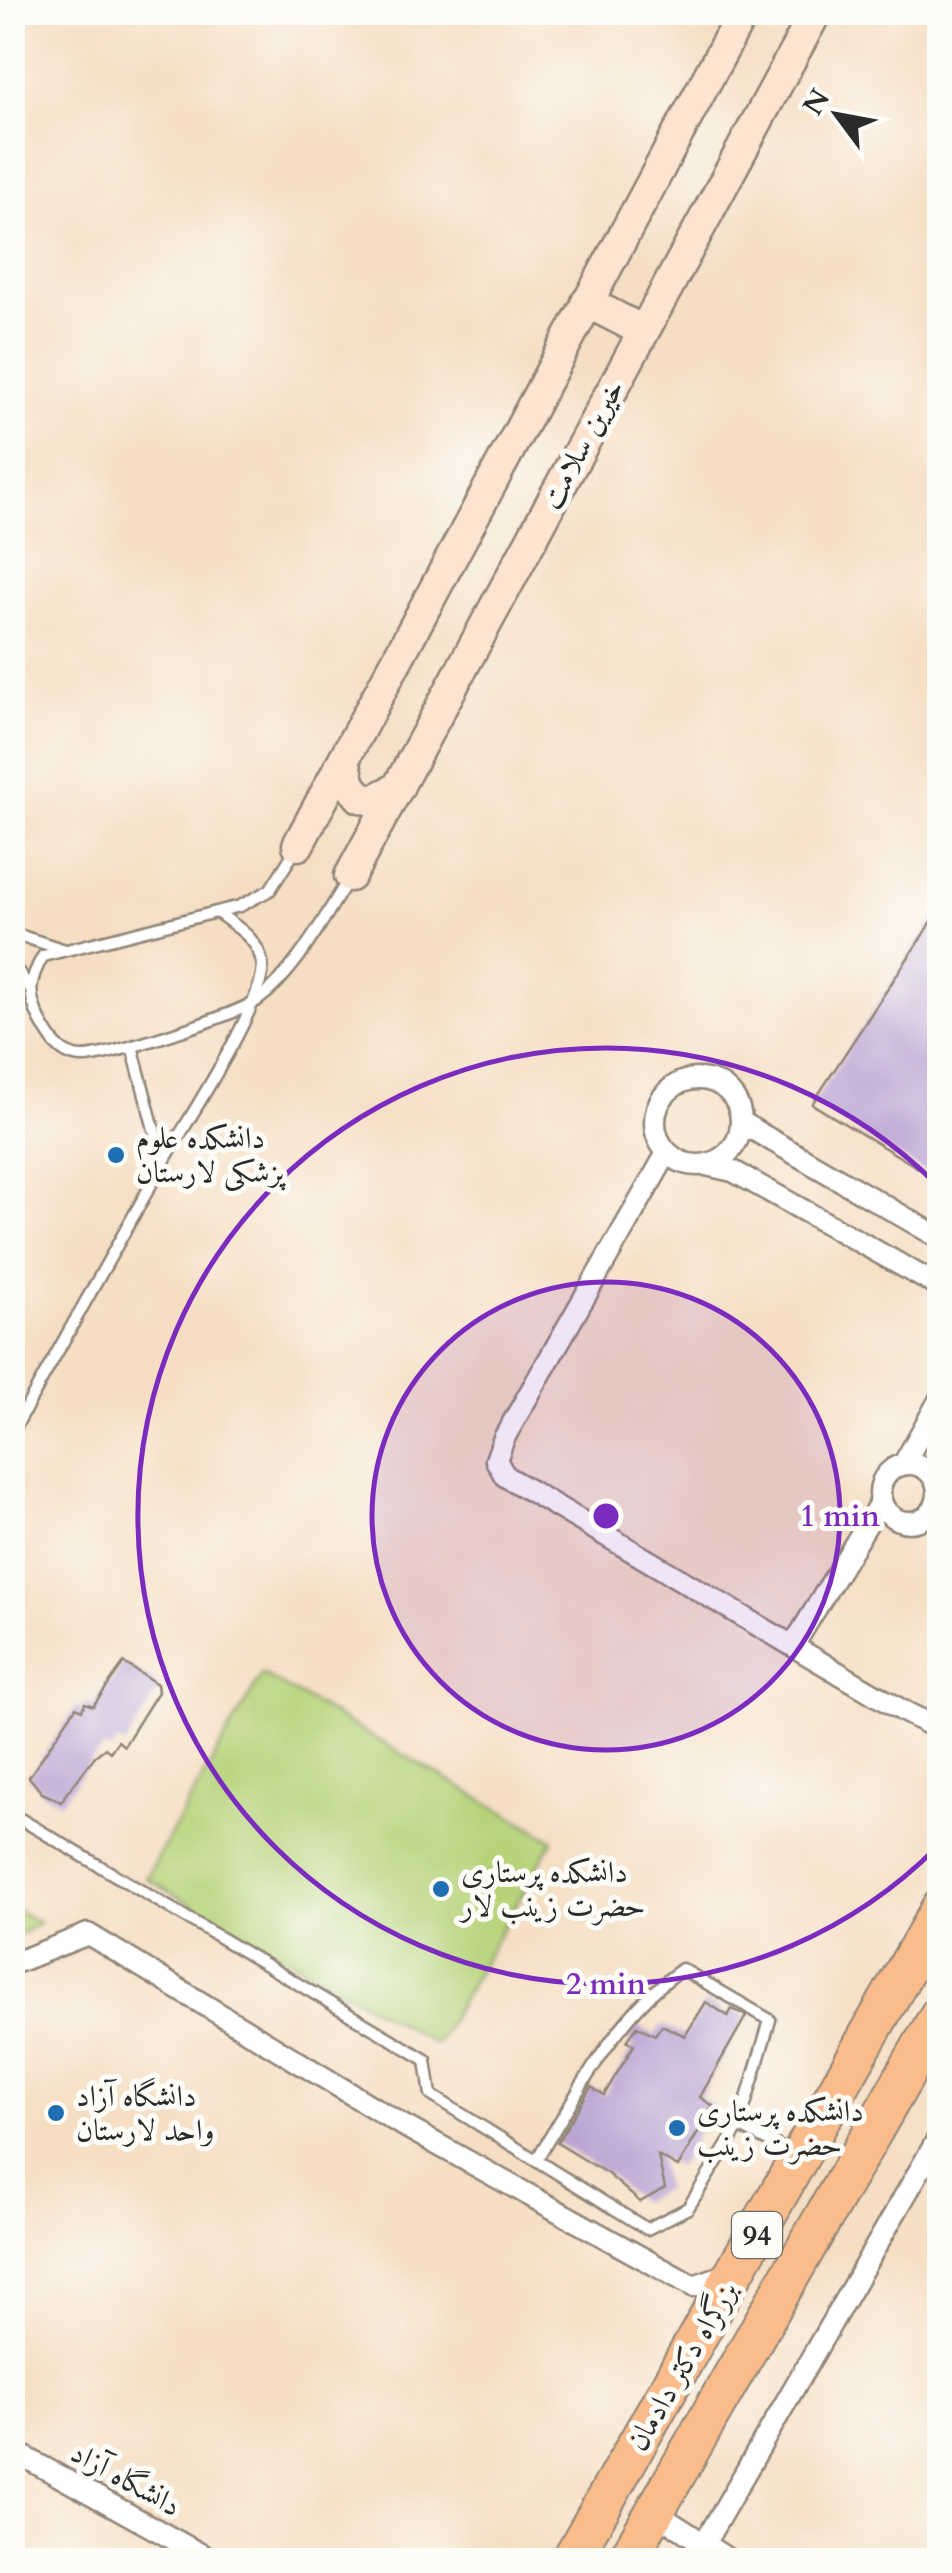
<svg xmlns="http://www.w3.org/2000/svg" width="952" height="2573" font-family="Cardo,Amiri,serif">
  <rect width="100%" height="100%" fill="#fdfcf7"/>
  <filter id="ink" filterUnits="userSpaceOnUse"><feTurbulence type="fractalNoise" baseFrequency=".01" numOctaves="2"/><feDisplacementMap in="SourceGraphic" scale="20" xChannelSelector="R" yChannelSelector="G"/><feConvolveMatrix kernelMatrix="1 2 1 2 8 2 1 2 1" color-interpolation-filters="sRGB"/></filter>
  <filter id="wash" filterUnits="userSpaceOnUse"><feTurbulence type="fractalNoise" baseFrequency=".0048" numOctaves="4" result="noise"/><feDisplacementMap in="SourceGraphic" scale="40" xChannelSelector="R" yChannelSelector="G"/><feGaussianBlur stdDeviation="2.25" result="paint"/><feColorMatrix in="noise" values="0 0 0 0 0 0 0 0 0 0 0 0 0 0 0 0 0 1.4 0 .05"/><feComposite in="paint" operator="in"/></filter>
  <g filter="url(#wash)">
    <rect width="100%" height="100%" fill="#f5dec3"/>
    <g fill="#b6d379" stroke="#707f52" stroke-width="2.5">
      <path d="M262 1674 553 1840 436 2044 146 1878Z"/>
      <path d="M13 1908 39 1923 13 1939Z"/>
    </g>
    <g id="blocks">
      <g fill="#b59dd0">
        <path d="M940 909V1181L812 1104Z"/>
        <path d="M124 1663 157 1684 158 1692 124 1746 118 1741 110 1752 105 1748 95 1756 61 1802 42 1793 29 1777 76 1707 82 1710 85 1703 93 1706Z"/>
        <path d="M706 2002 728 2016 732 2009 746 2016 700 2097 713 2106 678 2167 658 2156 665 2188 640 2202 608 2174 557 2143 591 2087 604 2095 634 2045 627 2041 637 2026 655 2035 662 2025 685 2036Z"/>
      </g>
    </g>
  </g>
  <g filter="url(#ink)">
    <use href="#blocks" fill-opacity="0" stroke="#908477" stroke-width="2.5"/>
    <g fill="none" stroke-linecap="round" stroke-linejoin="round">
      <g stroke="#908477" stroke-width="15">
        <g id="lane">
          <path d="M298 846 270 890 240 906 43 956C29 980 27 994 40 1020 49 1037 60 1057 83 1057 108 1057 238 1014 258 1000 297 971 324 917 350 877"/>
          <path d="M12 933 65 950"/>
          <path d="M12 963 29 987"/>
          <path d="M132 1046 163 1163C183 1127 270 996 262 962 257 937 236 927 217 912"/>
          <path d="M12 1433 163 1163"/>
          <path d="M12 1814 426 2060 431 2095 647 2229 688 2208 739 2126"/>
          <path d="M538 2157C580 2090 616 2015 682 1969L770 2020 739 2126 791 2153"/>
        </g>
      </g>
      <g stroke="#908477" stroke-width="25">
        <g id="street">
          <circle cx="698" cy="1122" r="43"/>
          <path d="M742 1123 940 1238"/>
          <path d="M667 1153 504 1438 496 1460 505 1476 903 1711 931 1725 940 1723"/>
          <path d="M706 1165 733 1171 940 1287"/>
          <circle cx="909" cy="1493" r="29"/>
          <path d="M903 1465 940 1399"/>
          <path d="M793 1646 881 1501"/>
          <path d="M12 1964 88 1934 397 2122 693 2286 734 2272"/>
          <path d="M12 2450 211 2560"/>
          <path d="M655 2512 729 2560"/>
          <path d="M704 2544 940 2135"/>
        </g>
      </g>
      <g stroke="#908477" stroke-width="35">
        <g id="secondary">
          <path d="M587 302 643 331"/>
          <path d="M344 760 350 785 360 797 374 800 398 788"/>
          <path d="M298 845 743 12"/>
          <path d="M350 876 816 12"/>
        </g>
      </g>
      <g stroke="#908477" stroke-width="42">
        <g id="highway">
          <path d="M571 2560 940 1909"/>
          <path d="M627 2560 940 2014"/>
        </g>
      </g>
      <use href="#lane" stroke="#fff" stroke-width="10"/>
      <use href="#street" stroke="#fff" stroke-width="20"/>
      <use href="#secondary" stroke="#fde4d1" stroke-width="30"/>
      <use href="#highway" stroke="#fabc8b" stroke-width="38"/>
    </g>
  </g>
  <circle cx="606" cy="1516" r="234" fill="#7b2cbf" fill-opacity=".12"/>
  <g fill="none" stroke="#7b2cbf" stroke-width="5">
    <circle cx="606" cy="1516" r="234"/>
    <path d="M937 1847A468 468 0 1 1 937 1185"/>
  </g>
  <g fill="#1f6fb2" stroke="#fdfcf7" stroke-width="4">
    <circle cx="116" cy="1155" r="10"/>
    <circle cx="441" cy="1889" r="10"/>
    <circle cx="56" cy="2113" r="10"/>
    <circle cx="677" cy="2128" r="10"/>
  </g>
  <g text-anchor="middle" stroke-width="10" stroke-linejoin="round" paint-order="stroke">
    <rect fill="#fdfcf7" stroke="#6a6a68" stroke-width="2.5" x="732" y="2212" width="50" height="46" rx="8"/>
    <g font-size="28" font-weight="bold" fill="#2b2b2b">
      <text x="757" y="2245">94</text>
    </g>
    <g font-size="30" fill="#2b2b2b" stroke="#fdfcf7">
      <text transform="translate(582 444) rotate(-62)" y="10">خیرین سلامت</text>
      <text transform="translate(682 2366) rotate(-60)" y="10">بزرگراه دکتر دادمان</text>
      <text transform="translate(126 2479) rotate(29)" y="10">دانشگاه آزاد</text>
    </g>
    <g font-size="30" fill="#2b2b2b" stroke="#fdfcf7" text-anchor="start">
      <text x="136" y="1148">دانشکده علوم<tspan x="136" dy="34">پزشکی لارستان</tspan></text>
      <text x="461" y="1882">دانشکده پرستاری<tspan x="461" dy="34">حضرت زینب لار</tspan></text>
      <text x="76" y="2106">دانشگاه آزاد<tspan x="76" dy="34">واحد لارستان</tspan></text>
      <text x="697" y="2121">دانشکده پرستاری<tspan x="697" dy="34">حضرت زینب</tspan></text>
    </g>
  </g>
  <circle cx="606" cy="1516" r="15" fill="#7b2cbf" stroke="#fdfcf7" stroke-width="5"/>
  <g font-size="30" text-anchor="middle" font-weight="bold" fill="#7b2cbf" stroke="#fdfcf7" stroke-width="10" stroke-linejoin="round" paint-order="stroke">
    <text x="840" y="1526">1 min</text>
    <text x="606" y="1994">2 min</text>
  </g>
  <rect width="952" height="2573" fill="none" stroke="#fdfcf7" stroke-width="50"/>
  <g transform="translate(837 115) rotate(302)" stroke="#fdfcf7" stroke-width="8" paint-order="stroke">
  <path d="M0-8L18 38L0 25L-18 38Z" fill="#2b2b2b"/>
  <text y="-15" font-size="28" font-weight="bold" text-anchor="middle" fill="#2b2b2b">N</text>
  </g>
</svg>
